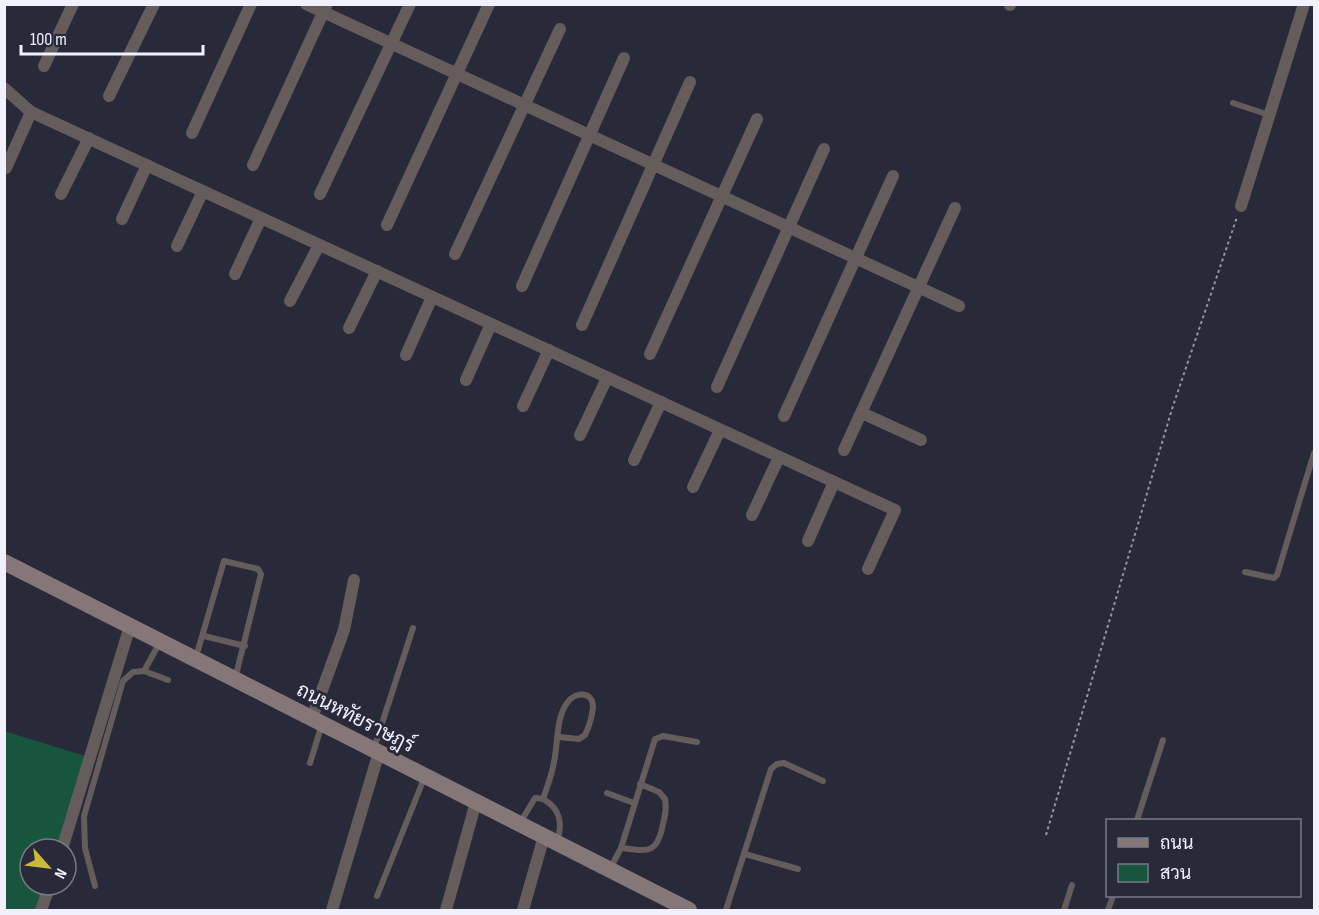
<svg xmlns="http://www.w3.org/2000/svg" width="1319" height="915" font-family="'Sofia Sans Condensed',Sarabun,sans-serif">
  <rect width="100%" height="100%" fill="#292a39"/>
  <path fill="#17553c" d="M4 731 85 756 56 849H30V885H45L37 910H5Z"/>
  <g fill="none" stroke-linecap="round" stroke-linejoin="round">
    <path stroke="#9394a1" stroke-width="2" stroke-dasharray="3 3" stroke-linecap="butt" d="M1046 835 1172 409 1237 217"/>
    <g stroke="#655c5c" stroke-width="6">
      <path d="M1233 103 1269 115"/>
      <path d="M1245 572 1274 578 1277 575 1314 453"/>
      <path d="M204 636 245 646"/>
      <path d="M196 657 224 561 258 569 261 574 235 679"/>
      <path d="M144 671 168 680"/>
      <path d="M374 748 413 628"/>
      <path d="M310 763 322 724"/>
      <path d="M607 793 634 803"/>
      <path d="M543 799C560 808 563 824 557 841"/>
      <path d="M1137 820 1163 740"/>
      <path d="M520 823 535 798 543 799C547 787 552 775 554 762 558 744 556 718 567 703 575 691 593 691 593 707 592 717 589 727 585 735L579 739 559 737"/>
      <path d="M621 848C648 851 657 855 663 824 665 816 667 808 665 799L659 792 640 784"/>
      <path d="M745 854 798 869"/>
      <path d="M610 869 621 848 655 739 663 736 697 742"/>
      <path d="M95 886 85 848 84 816 123 681 133 672 144 671 160 642"/>
      <path d="M377 896 425 776"/>
      <path d="M726 910 771 769 777 764 784 763 823 781"/>
      <path d="M1064 910 1072 885"/>
      <path d="M1108 910 1113 896"/>
    </g>
    <g stroke="#655c5c" stroke-width="12">
      <path d="M306 4 959 306"/>
      <path d="M1010 5V4"/>
      <path d="M44 66 73 4"/>
      <path d="M4 88 31 112 895 510 868 569"/>
      <path d="M109 96 154 4"/>
      <path d="M192 133 251 4"/>
      <path d="M253 165 327 4"/>
      <path d="M6 168 31 112"/>
      <path d="M61 194 89 138"/>
      <path d="M320 194 410 4"/>
      <path d="M1241 206 1304 4"/>
      <path d="M122 219 147 165"/>
      <path d="M387 225 489 4"/>
      <path d="M177 246 203 191"/>
      <path d="M455 254 560 29"/>
      <path d="M235 274 261 218"/>
      <path d="M522 286 624 58"/>
      <path d="M290 301 319 245"/>
      <path d="M582 325 690 82"/>
      <path d="M349 328 377 271"/>
      <path d="M650 354 757 119"/>
      <path d="M406 355 432 297"/>
      <path d="M466 380 491 324"/>
      <path d="M717 387 824 149"/>
      <path d="M523 406 549 350"/>
      <path d="M862 413 921 440"/>
      <path d="M784 416 893 176"/>
      <path d="M580 435 607 378"/>
      <path d="M844 450 955 208"/>
      <path d="M634 460 661 402"/>
      <path d="M693 487 720 430"/>
      <path d="M752 515 779 457"/>
      <path d="M808 541 834 482"/>
      <path d="M312 718 344 630 354 580"/>
      <path d="M62 849 130 626"/>
      <path d="M41 910 50 885"/>
      <path d="M332 910 379 752"/>
      <path d="M446 910 476 802"/>
      <path d="M523 910 544 836"/>
    </g>
    <path stroke="#857677" stroke-width="16" d="M4 562 689 910"/>
  </g>
  <g text-anchor="middle" stroke-width="6" stroke-linejoin="round" paint-order="stroke">
    <g font-size="20" fill="#f0f1fc" stroke="#292a39">
      <text transform="translate(356 717) rotate(27)" y="7">ถนนหทัยราษฎร์</text>
    </g>
  </g>
  <rect width="1319" height="915" fill="none" stroke="#f0f1fc" stroke-width="12"/>
  <rect x="1106" y="819" width="195" height="78" fill="#292a39" stroke="#797a87" stroke-width="1.5"/>
  <rect x="1118" y="838" width="30" height="9" fill="#857677" stroke="#797a87" stroke-width="1.5"/>
  <text x="1160" y="849" font-size="18" fill="#f0f1fc">ถนน</text>
  <rect x="1118" y="864" width="30" height="18" fill="#17553c" stroke="#797a87" stroke-width="1.5"/>
  <text x="1160" y="879" font-size="18" fill="#f0f1fc">สวน</text>
  <g transform="translate(48 867) rotate(118)"><circle r="28" fill="#292a39" stroke="#797a87" stroke-width="1.5"/>
  <path d="M0-4.5L10 22L0 15L-10 22Z" fill="#caba3a"/>
  <text y="-9" font-size="16" font-weight="bold" text-anchor="middle" fill="#f0f1fc">N</text>
  </g>
  <path d="M21 45v9h182v-9" fill="none" stroke="#f0f1fc" stroke-width="3"/>
  <text x="30" y="45" font-size="18" fill="#f0f1fc" stroke="#292a39" stroke-width="4.5" paint-order="stroke">100 m</text>
</svg>
